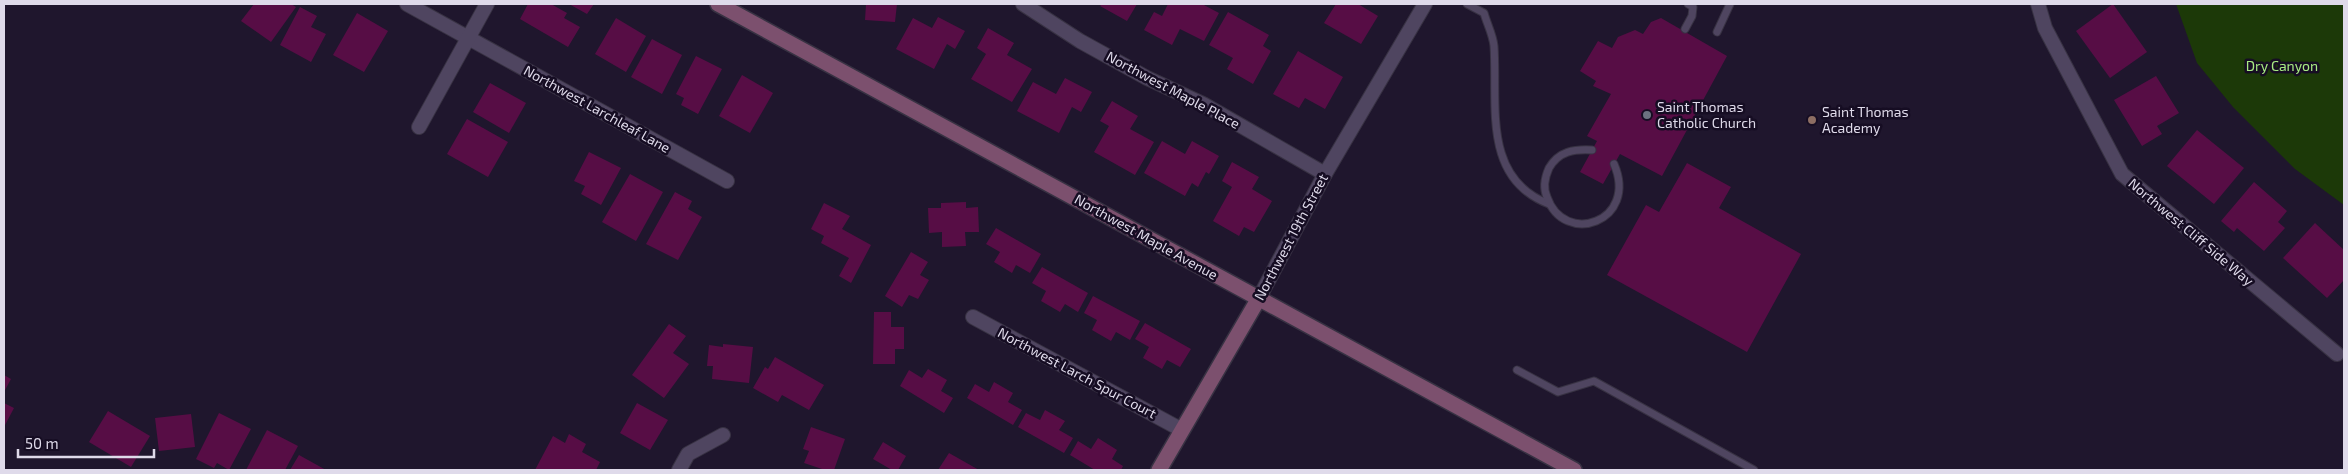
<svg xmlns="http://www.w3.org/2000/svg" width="2348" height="474" font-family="'Exo 2',sans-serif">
  <rect width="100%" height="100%" fill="#1f162d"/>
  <path fill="#1c3908" d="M2176 4H2344V205L2295 169 2233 107 2197 63Z"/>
  <g fill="#570d45">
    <path d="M254 4H291L296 7 271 42 241 21Z"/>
    <path d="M528 4H551L567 13 564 18 580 27 568 47 520 19Z"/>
    <path d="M569 4H594L587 14Z"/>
    <path d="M866 4H897L895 22 865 20Z"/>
    <path d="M1102 4H1137L1127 21 1100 6Z"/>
    <path d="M1168 4H1202L1219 13 1204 41 1180 29 1172 45 1144 30 1154 12 1162 16Z"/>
    <path d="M1336 4H1358L1378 16 1361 44 1324 23Z"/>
    <path d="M2113 4 2147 52 2110 78 2076 31Z"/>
    <path d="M300 7 317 16 311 27 326 34 311 62 280 45Z"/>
    <path d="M1228 12 1269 35 1263 46 1271 51 1253 84 1227 69 1233 58 1209 45Z"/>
    <path d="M357 13 388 31 364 72 333 55Z"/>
    <path d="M938 17 965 31 955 49 947 44 934 69 896 49 913 18 932 28Z"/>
    <path d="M616 18 646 36 626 72 595 54Z"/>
    <path d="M1661 18 1727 56 1662 176 1620 154 1603 184 1580 172 1597 141 1587 136 1611 94 1593 86 1596 81 1580 71 1598 41 1612 48 1618 37 1635 30 1643 34 1651 22Z"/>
    <path d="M988 28 1014 43 1007 55 1032 69 1012 102 971 79 986 54 977 48Z"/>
    <path d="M652 39 682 55 662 94 631 77Z"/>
    <path d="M1298 51 1343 77 1325 109 1305 98 1299 108 1273 94Z"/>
    <path d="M696 56 722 69 698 114 681 105 684 98 676 94Z"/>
    <path d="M742 75 773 93 750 133 719 116Z"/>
    <path d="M2156 76 2179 113 2157 126 2162 134 2142 146 2114 100Z"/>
    <path d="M1065 78 1092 92 1081 112 1072 107 1059 133 1017 111 1033 82 1056 94Z"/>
    <path d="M490 83 526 103 509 133 473 112Z"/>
    <path d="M1112 101 1138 116 1130 129 1154 142 1135 175 1094 152 1109 126 1100 121Z"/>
    <path d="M467 119 508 142 488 177 447 154Z"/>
    <path d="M2197 130 2244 168 2214 204 2167 166Z"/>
    <path d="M1162 141 1185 154 1192 141 1219 156 1209 174 1206 172 1198 187 1192 183 1185 196 1144 173Z"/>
    <path d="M589 152 621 168 601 205 581 194 585 186 574 181Z"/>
    <path d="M1232 162 1259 177 1252 189 1272 201 1254 232 1244 227 1239 236 1213 221 1232 187 1222 181Z"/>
    <path d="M1687 163 1731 187 1719 208 1801 254 1747 352 1607 275 1646 205 1659 212Z"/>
    <path d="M630 174 663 192 636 241 602 222Z"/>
    <path d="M2254 182 2287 211 2278 222 2285 228 2264 251 2237 228 2234 232 2221 221Z"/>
    <path d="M675 192 692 201 688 209 702 217 678 260 646 244Z"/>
    <path d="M966 202V208L978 207 979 232H965L966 246 942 247V232L929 233 928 208H941V203Z"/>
    <path d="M824 203 850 216 842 229 871 245 851 283 839 276 849 258 821 243 824 236 811 229Z"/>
    <path d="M2315 223 2344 250V280L2327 298 2283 258Z"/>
    <path d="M996 228 1041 254 1030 273 1016 265 1012 273 994 262 1000 252 986 244Z"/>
    <path d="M911 252 928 262 920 275 929 280 918 299 909 295 902 307 885 296Z"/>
    <path d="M1042 267 1088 293 1078 312 1065 304 1060 312 1041 301 1046 291 1032 283Z"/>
    <path d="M1093 296 1140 321 1130 340 1116 332 1111 341 1092 330 1097 320 1084 313Z"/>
    <path d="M874 312H891V327H904V349H895V364H873Z"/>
    <path d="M1145 323 1191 349 1180 367 1167 360 1162 369 1143 358 1149 347 1135 339Z"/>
    <path d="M669 324 686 336 673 353 689 364 664 398 632 375Z"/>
    <path d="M723 344 753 347 749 383 712 379 713 366H707L709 345 723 347Z"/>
    <path d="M775 357 824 385 809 410 782 395 778 402 753 388 765 367 768 369Z"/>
    <path d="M928 369 947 380 941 391 953 398 944 413 900 386 909 370 922 378Z"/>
    <path d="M4 375 11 379 4 392Z"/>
    <path d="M994 382 1013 393 1008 402 1022 410 1013 425 967 398 975 384 989 392Z"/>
    <path d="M4 403 14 408 4 427Z"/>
    <path d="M637 403 668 420 650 450 620 433Z"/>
    <path d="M1045 410 1065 421 1059 430 1073 438 1064 453 1018 427 1026 413 1040 420Z"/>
    <path d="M108 411 150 436 131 467 89 442Z"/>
    <path d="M219 413 251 429 229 470 217 463 214 468 196 459Z"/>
    <path d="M191 414 195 447 159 451 155 418Z"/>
    <path d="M811 427 845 439 834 470H825L804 463 809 451 803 449Z"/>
    <path d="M267 430 298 446 285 470H246Z"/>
    <path d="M569 434 586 444 582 452 600 462 596 470H535L553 436 565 443Z"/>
    <path d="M1098 438 1117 450 1112 459 1123 466 1121 470H1095L1070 455 1078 441 1091 449Z"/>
    <path d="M883 442 906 456 898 470H892L873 459Z"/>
    <path d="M949 453 979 470H938Z"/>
    <path d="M299 455 326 470H290Z"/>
  </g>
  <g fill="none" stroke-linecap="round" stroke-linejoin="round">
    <g stroke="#383243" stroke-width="9">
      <g id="lane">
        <path d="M1467 4 1484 13C1487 24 1493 35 1494 46 1498 103 1481 178 1549 204"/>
        <path d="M1685 29 1692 16 1693 7 1688 4"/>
        <path d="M1717 32 1730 4"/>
        <path d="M1592 150C1574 149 1559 151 1549 168 1545 177 1543 188 1547 197 1564 247 1639 222 1614 164"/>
        <path d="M1517 370 1558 392 1594 381 1754 470"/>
      </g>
    </g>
    <g stroke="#383243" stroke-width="16">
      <g id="street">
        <path d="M407 4 727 181"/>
        <path d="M1023 4 1080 41 1147 78 1203 104 1325 174"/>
        <path d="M2038 4 2045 28 2122 174 2337 354"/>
        <path d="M419 127 487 4"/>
        <path d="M1259 298 1325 174 1425 4"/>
        <path d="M973 317 1182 430"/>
        <path d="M679 470 688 454 723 435"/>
      </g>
    </g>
    <g stroke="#383243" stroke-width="18">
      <g id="secondary">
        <path d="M718 4 1574 470"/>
        <path d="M1159 470 1259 298"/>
      </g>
    </g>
    <use href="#lane" stroke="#4f4560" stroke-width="7"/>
    <use href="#street" stroke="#4f4560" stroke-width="14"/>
    <use href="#secondary" stroke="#7c506e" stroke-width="15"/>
  </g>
  <circle fill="#6b7280" stroke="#160d23" stroke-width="2" cx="1647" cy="115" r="5"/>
  <circle fill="#8d6e63" stroke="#160d23" stroke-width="2" cx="1812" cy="120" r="5"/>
  <g text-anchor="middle" stroke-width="5" stroke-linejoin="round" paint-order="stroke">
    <g font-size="14" fill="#a8eb83" stroke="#160d23">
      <text x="2282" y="71">Dry Canyon</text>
    </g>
    <g font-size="14" fill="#dfdaea" stroke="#160d23">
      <text transform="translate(1173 90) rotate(28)" y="5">Northwest Maple Place</text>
      <text transform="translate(597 109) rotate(29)" y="5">Northwest Larchleaf Lane</text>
      <text transform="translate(2191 232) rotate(40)" y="5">Northwest Cliff Side Way</text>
      <text transform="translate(1146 237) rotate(29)" y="5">Northwest Maple Avenue</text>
      <text transform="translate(1291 237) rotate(-62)" y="5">Northwest 19th Street</text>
      <text transform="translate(1077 373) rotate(28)" y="5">Northwest Larch Spur Court</text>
    </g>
    <g font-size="14" fill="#dfdaea" stroke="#160d23" text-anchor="start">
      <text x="1657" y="112">Saint Thomas<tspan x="1657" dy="16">Catholic Church</tspan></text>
      <text x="1822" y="117">Saint Thomas<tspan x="1822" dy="16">Academy</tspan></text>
    </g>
  </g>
  <rect width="2348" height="474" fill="none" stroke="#dfdaea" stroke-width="10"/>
  <path d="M18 449v8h136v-8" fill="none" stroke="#dfdaea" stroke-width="2.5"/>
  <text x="25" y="449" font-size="15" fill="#dfdaea" stroke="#160d23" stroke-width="4" paint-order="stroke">50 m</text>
</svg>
